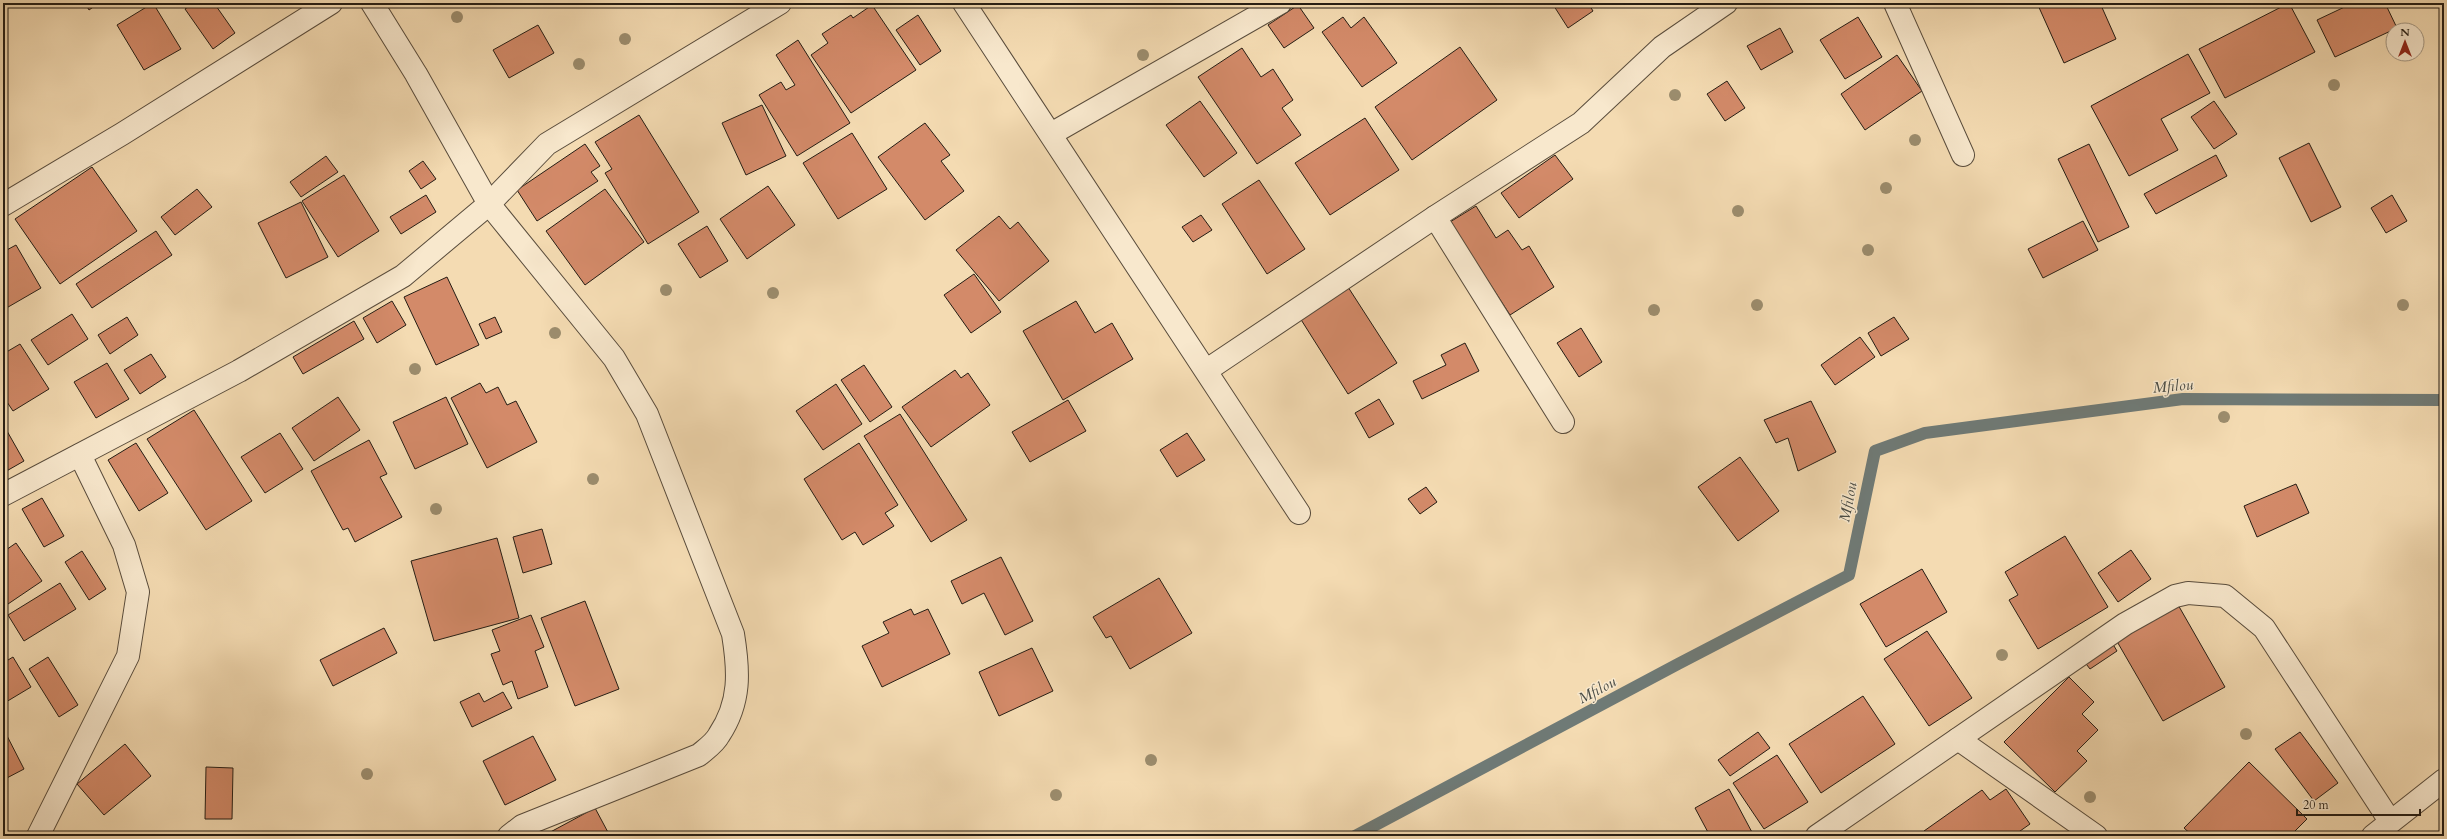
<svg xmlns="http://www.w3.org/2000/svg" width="2447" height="839" font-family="Cardo,serif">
  <rect width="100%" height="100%" fill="#f4dbb2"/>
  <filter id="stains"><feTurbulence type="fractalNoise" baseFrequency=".005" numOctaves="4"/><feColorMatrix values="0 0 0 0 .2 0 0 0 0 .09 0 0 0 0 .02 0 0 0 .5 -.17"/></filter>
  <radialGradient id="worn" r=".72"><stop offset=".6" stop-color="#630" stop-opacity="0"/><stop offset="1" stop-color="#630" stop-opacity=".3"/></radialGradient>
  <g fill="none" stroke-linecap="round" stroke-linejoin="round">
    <path stroke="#6f7a76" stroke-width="12" d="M1355 836 1678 664 1849 575 1875 451 1925 433 2183 399 2444 400"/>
  </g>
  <g fill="#d38a69" stroke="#251d14">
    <path d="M85 3H99L89 10Z"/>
    <path d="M153 3 181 49 144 70 117 25Z"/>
    <path d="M194 3H214L235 33 213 49 185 9Z"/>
    <path d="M1552 3H1588L1593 11 1568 28Z"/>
    <path d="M2037 3H2100L2116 39 2064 63Z"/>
    <path d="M2289 3 2315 52 2225 98 2199 49Z"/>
    <path d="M2353 3H2385L2397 28 2335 57 2317 20Z"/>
    <path d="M872 5 916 70 851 113 811 55 828 43 822 34 851 15 853 18Z"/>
    <path d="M1298 5 1314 28 1284 48 1268 25Z"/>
    <path d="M918 15 941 51 920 65 896 30Z"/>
    <path d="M1343 17 1351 28 1364 17 1397 63 1362 87 1322 32Z"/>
    <path d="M1858 17 1882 57 1845 79 1820 40Z"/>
    <path d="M538 25 554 53 509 78 493 50Z"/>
    <path d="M1780 28 1793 52 1761 70 1747 46Z"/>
    <path d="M798 40 850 123 797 156 759 95 781 82 786 90 795 85 776 55Z"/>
    <path d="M1460 47 1497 100 1412 160 1375 107Z"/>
    <path d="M1242 48 1261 77 1273 69 1293 100 1282 108 1301 135 1257 164 1198 77Z"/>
    <path d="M2188 54 2210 93 2161 119 2178 150 2129 176 2091 106Z"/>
    <path d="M1897 55 1922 91 1865 130 1841 94Z"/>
    <path d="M1727 81 1745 108 1725 121 1707 94Z"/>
    <path d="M1200 101 1237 153 1204 177 1166 125Z"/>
    <path d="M2214 101 2237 134 2214 149 2191 117Z"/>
    <path d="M762 105 786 156 746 175 722 123Z"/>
    <path d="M639 115 699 212 648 244 605 173 612 169 595 142Z"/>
    <path d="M1365 118 1399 170 1330 215 1295 163Z"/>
    <path d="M925 123 950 155 941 161 964 191 925 220 878 157Z"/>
    <path d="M852 133 887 189 838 219 803 163Z"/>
    <path d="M2309 143 2341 207 2311 222 2279 158Z"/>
    <path d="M585 144 600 166 591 172 598 181 537 221 517 190Z"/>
    <path d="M2089 144 2129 227 2098 242 2058 159Z"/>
    <path d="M1555 155 1573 179 1519 218 1501 193Z"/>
    <path d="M2216 155 2227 176 2156 214 2144 194Z"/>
    <path d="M326 156 338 172 301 197 290 182Z"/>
    <path d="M423 161 436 179 421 189 409 171Z"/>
    <path d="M92 167 137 231 60 284 15 219Z"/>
    <path d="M344 175 379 231 338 257 302 201Z"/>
    <path d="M1259 180 1305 249 1267 274 1222 204Z"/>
    <path d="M768 186 795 225 747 259 720 219Z"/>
    <path d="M197 189 212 207 175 235 161 217Z"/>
    <path d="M605 189 644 242 585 285 546 231Z"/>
    <path d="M426 195 436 212 401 234 390 217Z"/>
    <path d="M2392 195 2407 221 2386 233 2371 208Z"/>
    <path d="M301 202 328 257 286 278 258 223Z"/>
    <path d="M1476 206 1496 238 1508 230 1522 250 1529 246 1554 287 1510 315 1450 222Z"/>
    <path d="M1201 215 1212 230 1193 242 1182 227Z"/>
    <path d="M999 216 1010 229 1018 222 1049 261 999 301 956 250Z"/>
    <path d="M2083 221 2098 250 2043 278 2028 249Z"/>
    <path d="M707 226 728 261 700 278 678 244Z"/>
    <path d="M156 231 172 255 92 308 76 284Z"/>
    <path d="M16 245 41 288 3 310V252Z"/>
    <path d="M974 274 1001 312 971 333 944 295Z"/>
    <path d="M447 277 479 345 436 365 404 297Z"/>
    <path d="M1348 287 1397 363 1348 394 1300 318Z"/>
    <path d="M392 301 406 325 377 343 363 318Z"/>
    <path d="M1076 301 1095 333 1112 323 1133 359 1063 400 1023 331Z"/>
    <path d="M72 314 88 339 48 365 31 340Z"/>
    <path d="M127 317 138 335 110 354 98 335Z"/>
    <path d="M495 317 502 332 486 339 479 324Z"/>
    <path d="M1894 317 1909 339 1881 356 1868 333Z"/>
    <path d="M354 321 364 339 303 374 293 357Z"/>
    <path d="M1581 328 1602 362 1579 377 1557 343Z"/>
    <path d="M1860 337 1875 357 1835 385 1821 365Z"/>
    <path d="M1465 343 1479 371 1422 399 1413 381 1446 365 1441 355Z"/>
    <path d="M20 344 49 389 13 411 3 396V354Z"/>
    <path d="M151 354 166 377 140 394 124 370Z"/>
    <path d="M107 363 129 399 96 418 74 382Z"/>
    <path d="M864 365 892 407 870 422 841 380Z"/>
    <path d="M955 370 961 378 968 373 990 405 931 447 902 407Z"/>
    <path d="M480 383 486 393 498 387 507 405 516 401 537 442 487 468 451 398Z"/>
    <path d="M836 384 862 424 823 450 796 411Z"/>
    <path d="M338 397 360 430 314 461 292 428Z"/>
    <path d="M446 397 468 444 415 469 393 422Z"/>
    <path d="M1379 399 1394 424 1369 438 1355 413Z"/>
    <path d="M1068 400 1086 431 1030 462 1012 432Z"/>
    <path d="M1811 401 1836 452 1798 471 1788 438 1776 443 1764 420Z"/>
    <path d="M194 410 252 501 206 530 147 439Z"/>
    <path d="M900 414 967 520 931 542 864 436Z"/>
    <path d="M3 424 24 461 3 473Z"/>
    <path d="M280 433 303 469 265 493 241 457Z"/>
    <path d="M1187 433 1205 460 1177 477 1160 450Z"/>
    <path d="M369 440 387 474 380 477 402 517 355 542 348 528 343 530 311 471Z"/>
    <path d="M136 443 168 493 139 511 108 460Z"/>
    <path d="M859 443 898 505 885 513 894 526 863 545 855 532 842 540 804 479Z"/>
    <path d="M1740 457 1779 511 1738 541 1698 487Z"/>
    <path d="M2296 484 2309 513 2257 537 2244 506Z"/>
    <path d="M1426 487 1437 502 1420 514 1408 499Z"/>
    <path d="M42 498 64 536 44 547 22 509Z"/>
    <path d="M542 529 552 564 523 573 513 537Z"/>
    <path d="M2065 536 2108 607 2038 649 2009 600 2018 595 2005 572Z"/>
    <path d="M497 538 519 618 434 641 411 561Z"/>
    <path d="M16 543 42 581 8 604 3 596V552Z"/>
    <path d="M2131 550 2151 579 2118 602 2098 573Z"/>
    <path d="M82 551 106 589 89 600 65 562Z"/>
    <path d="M1001 557 1033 621 1005 635 984 593 962 604 951 581Z"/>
    <path d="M1922 569 1947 612 1886 647 1860 604Z"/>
    <path d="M1159 578 1192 633 1130 669 1111 636 1106 638 1093 617Z"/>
    <path d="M60 583 76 609 24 641 8 615Z"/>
    <path d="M585 601 619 689 575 706 541 618Z"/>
    <path d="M2177 603 2225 687 2163 721 2115 638Z"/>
    <path d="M911 609 914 615 928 609 950 654 882 687 862 646 889 633 883 622Z"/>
    <path d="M531 615 544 647 535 651 548 687 518 699 512 681 503 685 491 654 500 651 492 630Z"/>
    <path d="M384 628 397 653 333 686 320 660Z"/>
    <path d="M1927 631 1972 698 1929 726 1884 659Z"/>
    <path d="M2111 641 2117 651 2090 669 2083 660Z"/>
    <path d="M1032 648 1053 691 999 716 979 672Z"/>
    <path d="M13 657 31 687 6 702 3 697V663Z"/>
    <path d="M48 657 78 705 59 717 29 669Z"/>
    <path d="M2069 677 2094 702 2082 714 2098 730 2077 751 2087 761 2055 792 2004 742Z"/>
    <path d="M503 692 512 708 472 727 460 702 479 693 484 702Z"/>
    <path d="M1863 696 1895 744 1821 793 1789 744Z"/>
    <path d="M3 728 24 769 3 780Z"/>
    <path d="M1758 732 1770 748 1730 776 1718 760Z"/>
    <path d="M2300 732 2338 783 2314 801 2275 749Z"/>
    <path d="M533 736 556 780 505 805 483 761Z"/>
    <path d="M125 744 151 776 104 815 77 784Z"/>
    <path d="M1777 755 1808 802 1764 829 1733 783Z"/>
    <path d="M2249 762 2307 819 2290 836H2193L2184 828Z"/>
    <path d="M206 767 233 768 232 819H205Z"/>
    <path d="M1729 789 1754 836H1710L1695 808Z"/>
    <path d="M2006 789 2030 824 2013 836H1928L1924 831 1982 790 1990 800Z"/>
    <path d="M595 808 610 836H543Z"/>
  </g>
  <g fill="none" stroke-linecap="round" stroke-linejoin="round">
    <g stroke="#594c3c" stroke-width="24">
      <g id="minor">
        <path d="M372 3 416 74 489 204 614 358 647 414 733 634C739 671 741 702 719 735 715 743 706 749 699 755L522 826 509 836"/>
        <path d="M964 3 1299 513"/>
        <path d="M1895 3 1963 155"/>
        <path d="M1051 134 1280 3"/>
        <path d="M3 205 122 134 331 3"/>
        <path d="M1435 217 1563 422"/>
        <path d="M1207 370 1435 217 1581 123 1662 47 1726 3"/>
        <path d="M3 495 239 371 403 276 489 204 547 144 780 3"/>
        <path d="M1958 739 2096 836"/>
        <path d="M38 836 128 656 138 592 124 545 80 455"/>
        <path d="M1817 836 2125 624 2175 596 2188 593 2225 596 2264 628 2390 821"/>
        <path d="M2373 836 2444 780"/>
      </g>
    </g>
    <use href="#minor" stroke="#f8e8cd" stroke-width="22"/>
  </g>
  <g fill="#9c8d6e">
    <circle cx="457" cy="17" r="6"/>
    <circle cx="625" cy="39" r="6"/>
    <circle cx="1143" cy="55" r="6"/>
    <circle cx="579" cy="64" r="6"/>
    <circle cx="2334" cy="85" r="6"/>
    <circle cx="1675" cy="95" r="6"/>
    <circle cx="1915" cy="140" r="6"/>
    <circle cx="1886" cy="188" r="6"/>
    <circle cx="1738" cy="211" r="6"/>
    <circle cx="1868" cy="250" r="6"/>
    <circle cx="666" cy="290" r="6"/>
    <circle cx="773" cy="293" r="6"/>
    <circle cx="1757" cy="305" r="6"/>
    <circle cx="2403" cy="305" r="6"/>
    <circle cx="1654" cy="310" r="6"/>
    <circle cx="555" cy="333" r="6"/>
    <circle cx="415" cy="369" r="6"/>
    <circle cx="2224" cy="417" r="6"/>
    <circle cx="593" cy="479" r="6"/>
    <circle cx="436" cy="509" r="6"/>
    <circle cx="2002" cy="655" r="6"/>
    <circle cx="2246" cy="734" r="6"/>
    <circle cx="1151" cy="760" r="6"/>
    <circle cx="367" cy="774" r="6"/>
    <circle cx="1056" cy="795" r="6"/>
    <circle cx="2090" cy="797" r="6"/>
  </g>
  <g text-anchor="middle" stroke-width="3" stroke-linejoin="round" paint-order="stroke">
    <g font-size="15" font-style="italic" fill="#4a4c45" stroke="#f8e8cd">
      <text transform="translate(2173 386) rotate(-5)" y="5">Mfilou</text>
      <text transform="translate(1848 502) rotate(-79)" y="5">Mfilou</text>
      <text transform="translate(1597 690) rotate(-28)" y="5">Mfilou</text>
    </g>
  </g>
  <rect width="2447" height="839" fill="none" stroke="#f4dbb2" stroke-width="16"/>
  <rect x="4" y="4" width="2439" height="831" fill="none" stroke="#251d14" stroke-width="2"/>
  <rect x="8" y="8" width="2431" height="823" fill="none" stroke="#251d14"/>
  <g transform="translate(2405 42)"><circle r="19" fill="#f8e8cd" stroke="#a49783"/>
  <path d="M0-3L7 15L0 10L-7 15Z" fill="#8f2418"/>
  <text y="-6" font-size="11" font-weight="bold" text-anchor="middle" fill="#251d14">N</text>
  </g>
  <path d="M2297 809v6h123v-6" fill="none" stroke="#251d14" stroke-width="2"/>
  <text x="2303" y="809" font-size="12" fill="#251d14" stroke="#f8e8cd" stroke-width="3" paint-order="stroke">20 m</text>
  <rect width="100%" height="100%" filter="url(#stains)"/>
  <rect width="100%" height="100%" fill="url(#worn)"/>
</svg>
